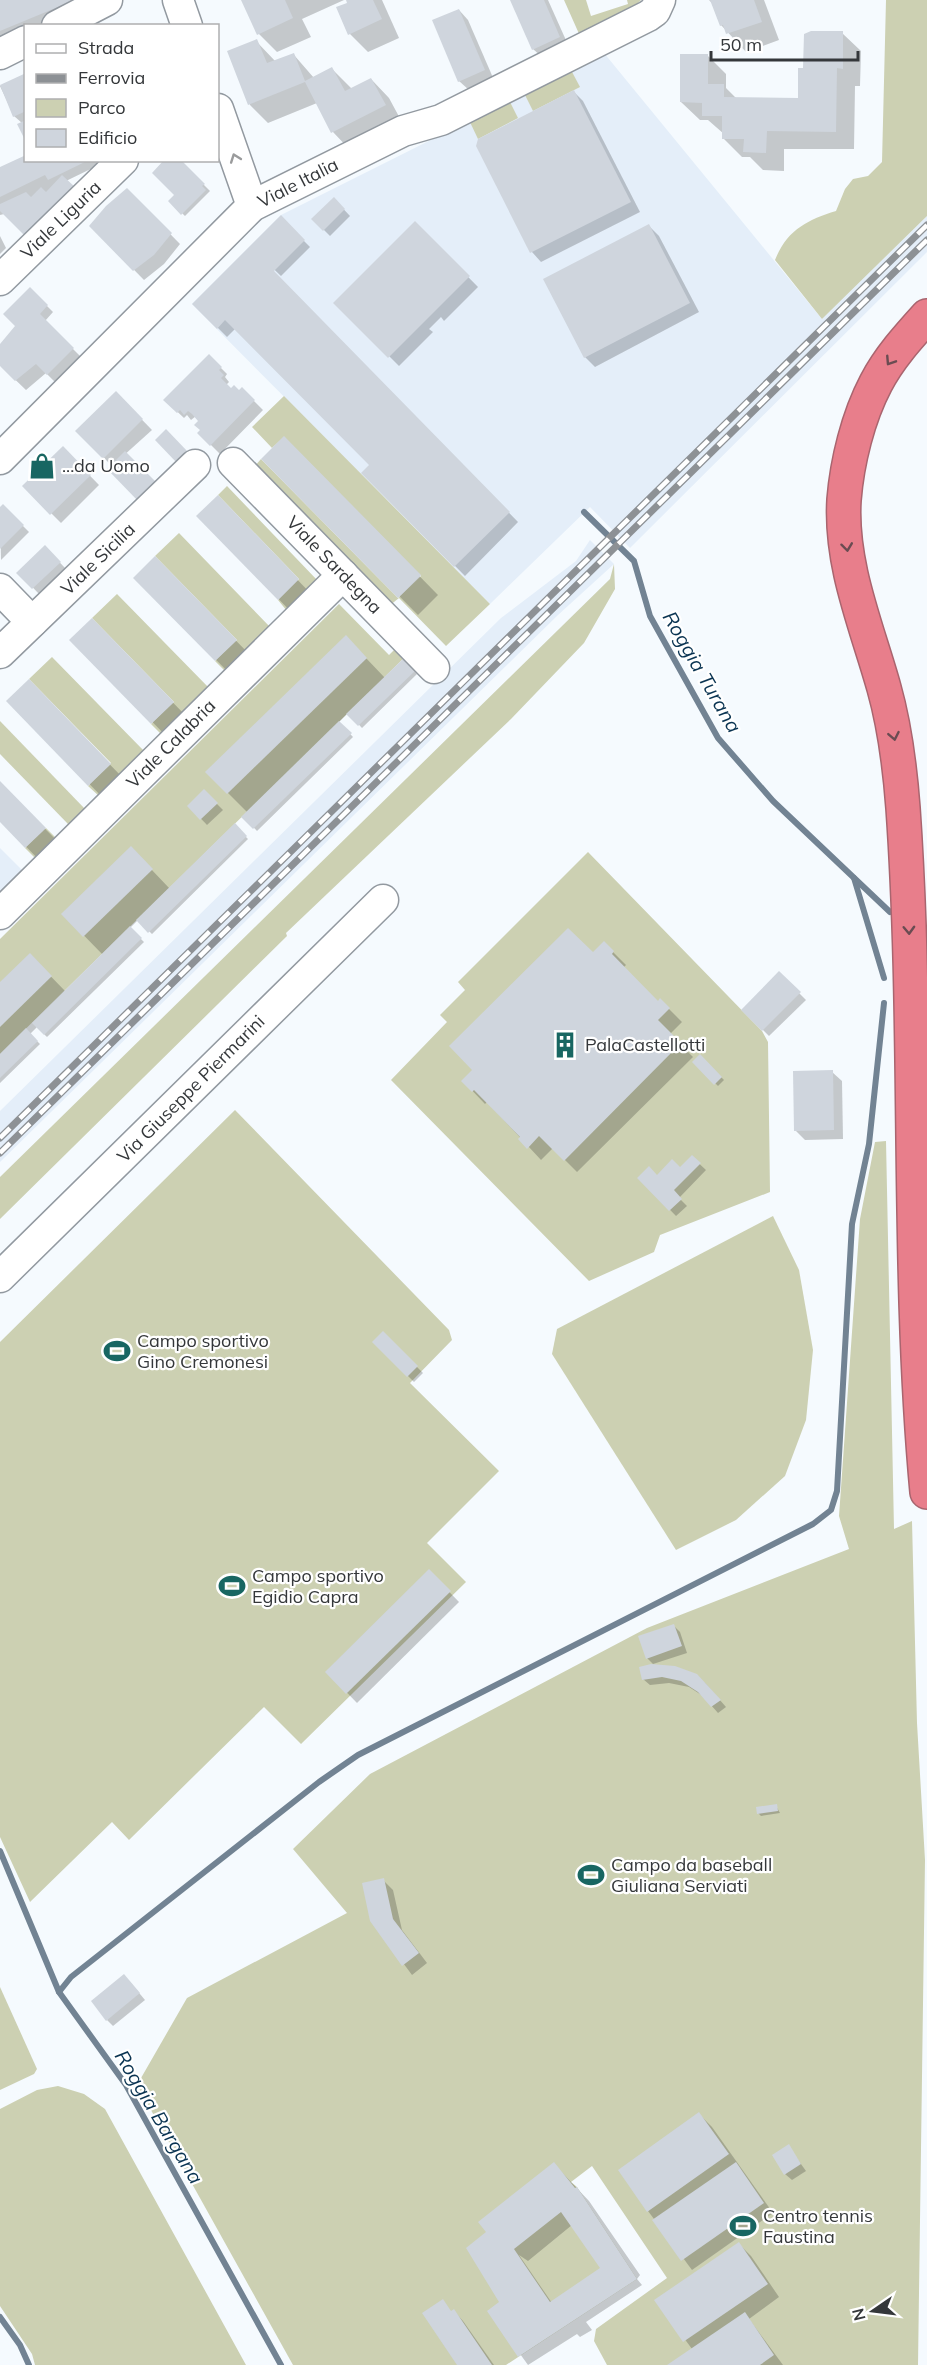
<svg xmlns="http://www.w3.org/2000/svg" width="927" height="2365" font-family="Mulish,sans-serif">
  <rect width="100%" height="100%" fill="#f5fafe"/>
  <g fill="#e4eef9">
    <path d="M604 53 822 319 927 216V252L630 548 590 507 490 604 192 304 281 215Z"/>
    <path d="M590 540 614 564 558 615 0 1162V1111L501 618 576 561Z"/>
    <path d="M0 848 23 871 0 893Z"/>
  </g>
  <g fill="#ccd0b2">
    <path d="M564 0H586L591 16 628 4 627 0H641L635 6 580 36Z"/>
    <path d="M886 0H927V216L822 319 775 260C787 230 807 220 836 211L845 189 853 179 868 176 882 162Z"/>
    <path d="M571 70 580 87 533 111 524 93Z"/>
    <path d="M509 100 518 118 478 139 469 120Z"/>
    <path d="M284 396 490 604 446 646 399 598 389 606 254 467 261 459 398 598 421 576 284 437 272 448 252 427Z"/>
    <path d="M227 486 318 581 287 611 278 600 299 579 218 495Z"/>
    <path d="M179 533 270 627 225 671 215 661 237 640 155 556Z"/>
    <path d="M614 564 615 589 584 643 511 719 286 933 287 936 0 1219V1177L610 579Z"/>
    <path d="M117 594 209 688 161 734 151 724 174 702 92 618Z"/>
    <path d="M339 604 389 655 398 646 404 658 0 1054V939Z"/>
    <path d="M52 657 144 751 99 796 88 786 111 763 29 679Z"/>
    <path d="M0 721 85 809 69 825 0 754Z"/>
    <path d="M46 828 56 838 35 858 25 848Z"/>
    <path d="M588 852 762 1031 768 1042 770 1192 660 1235 654 1252 589 1281 391 1080 447 1022 440 1015 465 990 458 982Z"/>
    <path d="M235 1110 449 1330 452 1340 410 1383 499 1471 427 1543 466 1582 301 1744 264 1707 129 1840 112 1822 30 1902 0 1837V1342Z"/>
    <path d="M886 1141 894 1529 912 1521 917 1723 925 1860 918 2365H607L594 2341 596 2329 667 2278 592 2166 571 2182 577 2187 637 2279 506 2365H293L137 2085 187 1998 347 1913 293 1849 370 1774 647 1628 849 1549 839 1516 860 1219 875 1142Z"/>
    <path d="M773 1216 799 1270 813 1350 806 1420 785 1476 736 1520 676 1550 552 1354 557 1329Z"/>
    <path d="M0 1987 37 2069 34 2074 0 2090Z"/>
    <path d="M58 2086 84 2094 105 2109 246 2365H35L32 2354 0 2306V2109L37 2090Z"/>
  </g>
  <g fill="#0003" fill-rule="evenodd">
    <path d="M0 0H74L79 12 46 26H26V34L0 44Z"/>
    <path d="M243 0H344L302 19 311 37 277 52 259 34Z"/>
    <path d="M347 0H382L399 38 368 52 350 34Z"/>
    <path d="M512 0H548L569 47 543 58 533 49Z"/>
    <path d="M709 0H764L779 40 746 52 721 25 714 5Z"/>
    <path d="M459 10 468 20 494 80 469 90 459 81Z"/>
    <path d="M842 33 861 51 860 86H855L854 149H784V171L763 170 750 157H742L723 138 724 134 708 120H700L681 102 708 56 726 74V88L737 99 800 100 805 69Z"/>
    <path d="M256 41 276 62 294 55 314 78 332 69 352 89 371 79 389 98 403 124 351 151 333 132 317 103 268 123 250 105 229 52Z"/>
    <path d="M26 75V138L22 123 14 116 0 86Z"/>
    <path d="M574 92 583 101 640 212 541 262 532 252 478 146Z"/>
    <path d="M26 160H118L103 163 66 181 81 195 0 215V169Z"/>
    <path d="M179 160 210 191 185 216 170 201 176 195Z"/>
    <path d="M127 190 180 244 164 264 144 280 91 226Z"/>
    <path d="M334 199 350 216 330 236 313 219Z"/>
    <path d="M281 218 310 247 281 276 252 248 250 250 518 522 465 576 363 473 371 465 235 329 227 337 194 304Z"/>
    <path d="M415 223 478 287 444 321 441 317 429 329 433 332 399 366 336 303Z"/>
    <path d="M649 226 659 236 699 312 595 367 585 357Z"/>
    <path d="M0 236 6 248 0 254Z"/>
    <path d="M30 289 53 312 45 321 82 358 57 384 46 373 26 390 0 365V345L17 326Z"/>
    <path d="M209 356 227 374 225 377 229 382 226 385 231 390 240 392 242 389 263 410 220 454 199 433 201 430 200 421 196 416 191 420 187 415 184 418 165 400Z"/>
    <path d="M116 393 152 430 112 466 77 431Z"/>
    <path d="M284 438 438 595 418 615 263 459Z"/>
    <path d="M63 448 99 485 61 523 24 486Z"/>
    <path d="M3 506 29 532 1 560 0 509Z"/>
    <path d="M198 516H236L316 599 297 618Z"/>
    <path d="M45 547 66 569 39 594 19 573Z"/>
    <path d="M155 558 254 659 235 679 135 578Z"/>
    <path d="M92 620 191 721 171 741 72 640Z"/>
    <path d="M346 637 385 678 404 660 417 674 362 728 348 713 339 722 353 737 257 831 244 817 248 813 207 772Z"/>
    <path d="M29 682 128 783 108 803 8 701Z"/>
    <path d="M0 783 63 847 44 865 0 820Z"/>
    <path d="M204 791 223 810 207 825 189 806Z"/>
    <path d="M235 826 248 839 152 934 138 920 130 928 144 942 47 1037 37 1027 30 1034 40 1044 0 1083V984L30 955 66 992 103 955 63 914 131 848 170 889Z"/>
    <path d="M604 943 626 965 623 968 658 1003 660 1000 682 1022 670 1034 693 1057 577 1172 553 1148 541 1160 487 1102 485 1104 463 1081Z"/>
    <path d="M779 973 806 1000 769 1036 743 1010Z"/>
    <path d="M700 1056 724 1080 718 1086 694 1062Z"/>
    <path d="M832 1072 842 1081 843 1139 805 1140 795 1130Z"/>
    <path d="M692 1157 706 1170 679 1198 687 1206 676 1216 639 1178 657 1177 680 1169Z"/>
    <path d="M383 1333 423 1373 414 1382 374 1342Z"/>
    <path d="M429 1571 459 1602 357 1703 327 1672Z"/>
    <path d="M674 1626 680 1632 687 1653 653 1664 647 1658Z"/>
    <path d="M685 1670 705 1683 726 1707 718 1713 703 1696 689 1687 669 1683 650 1685 643 1679Z"/>
    <path d="M776 1806 780 1813 761 1816 758 1813Z"/>
    <path d="M383 1880 393 1890 402 1930 427 1963 412 1975 372 1921Z"/>
    <path d="M130 1982 145 2000 113 2026 107 2020Z"/>
    <path d="M699 2114 712 2127 773 2213 692 2270 648 2211Z"/>
    <path d="M788 2146 806 2171 792 2180 785 2174Z"/>
    <path d="M554 2164 589 2201 640 2275 637 2279 642 2285 586 2322 592 2330 580 2337 577 2334 528 2365 489 2311 501 2303 488 2232ZM572 2225 602 2269 552 2303 519 2255 528 2261Z"/>
    <path d="M739 2244 751 2256 779 2297 749 2319 783 2365H669L692 2349 656 2300Z"/>
    <path d="M454 2311 463 2321 494 2365H459L452 2313Z"/>
  </g>
  <g fill="none" stroke-linecap="round" stroke-linejoin="round">
    <g stroke="#728393" stroke-width="6">
      <path d="M584 512 634 561 650 616 718 738 773 801 890 912"/>
      <path d="M854 878 884 978"/>
      <path d="M0 1851 59 1992 126 2085 281 2365"/>
      <path d="M59 1992 71 1977 319 1782 358 1755 813 1524 831 1510 837 1491 852 1224 869 1144 884 1003"/>
      <path d="M0 2317 20 2345 29 2365"/>
    </g>
  </g>
  <g fill="#cfd5dd" fill-rule="evenodd">
    <path d="M0 0H70V2L0 31Z"/>
    <path d="M241 0H285L293 18 257 35Z"/>
    <path d="M346 0H373L382 19 348 35 336 7 347 3Z"/>
    <path d="M510 0H544L560 37 532 50Z"/>
    <path d="M710 0H754L762 22 726 34 723 25 720 26Z"/>
    <path d="M459 9 485 70 458 82 432 20Z"/>
    <path d="M811 31H843V69L837 68 836 132 767 131 766 153 743 152 744 139H722V116H702V103L680 102V54H708V84H724V97L798 98V68H803L804 34Z"/>
    <path d="M257 39 267 63 294 53 305 81 332 67 345 91 371 78 386 105 331 133 305 82 248 105 227 51Z"/>
    <path d="M26 73V111L13 117 0 85Z"/>
    <path d="M574 90 631 202 530 253 476 146 478 139Z"/>
    <path d="M26 120V142L17 124Z"/>
    <path d="M26 155V160H89L48 180 45 175 0 197V167Z"/>
    <path d="M164 160H181L205 184 202 186 206 190 181 215 168 201 174 195 152 173Z"/>
    <path d="M62 175 76 188 26 237 0 211V204L26 192 31 197 41 187 46 192Z"/>
    <path d="M127 188 172 233 154 255 133 271 89 226 106 206Z"/>
    <path d="M334 197 345 209 323 231 311 219Z"/>
    <path d="M281 215 305 240 274 271 510 512 454 567 361 473 369 465 225 320 217 329 192 304Z"/>
    <path d="M415 221 470 276 388 358 333 303Z"/>
    <path d="M649 224 690 303 584 358 543 279Z"/>
    <path d="M30 287 48 305 40 314 74 348 47 375 36 364 15 381 0 366V344L15 326 3 314Z"/>
    <path d="M209 354 222 367 219 370 224 375 221 378 231 388 234 385 239 390 242 387 255 400 210 446 197 433 200 430 194 425 198 421 192 414 188 411 184 415 180 410 177 413 163 400Z"/>
    <path d="M116 391 143 419 103 459 75 431Z"/>
    <path d="M166 429 188 452 177 463 155 440Z"/>
    <path d="M284 436 421 575 398 598 261 459Z"/>
    <path d="M63 446 91 475 50 515 22 486Z"/>
    <path d="M125 451 157 483 138 501 107 469Z"/>
    <path d="M218 495 299 579 278 600 196 516Z"/>
    <path d="M3 504 24 525 0 549V507Z"/>
    <path d="M45 545 61 562 32 589 16 573Z"/>
    <path d="M155 556 237 640 215 661 133 578Z"/>
    <path d="M92 618 174 702 151 724 69 640Z"/>
    <path d="M346 635 367 658 227 794 205 772Z"/>
    <path d="M404 658 416 670 358 726 346 714Z"/>
    <path d="M29 679 111 764 88 786 6 701Z"/>
    <path d="M339 721 352 733 253 829 241 817Z"/>
    <path d="M0 781 46 828 25 848 0 822Z"/>
    <path d="M204 789 218 803 200 820 187 806Z"/>
    <path d="M235 823 247 836 148 933 136 920Z"/>
    <path d="M131 846 153 869 83 937 61 914Z"/>
    <path d="M130 926 142 938 44 1035 32 1023Z"/>
    <path d="M568 928 593 952 604 941 614 951 612 954 658 1001 660 998 670 1008 658 1020 681 1043 564 1161 539 1136 527 1149 518 1139 520 1137 474 1090 472 1092 461 1081 472 1070 449 1046Z"/>
    <path d="M30 953 52 976 0 1027V982Z"/>
    <path d="M779 971 801 992 762 1031 741 1010Z"/>
    <path d="M26 1028 38 1041 0 1078V1054Z"/>
    <path d="M700 1054 722 1077 714 1085 692 1062Z"/>
    <path d="M833 1070 834 1130 794 1131 793 1071Z"/>
    <path d="M692 1155 701 1163 674 1190 682 1199 669 1211 637 1178 649 1166 657 1175 672 1159 680 1167Z"/>
    <path d="M383 1331 418 1366 407 1377 372 1342Z"/>
    <path d="M429 1569 451 1591 346 1694 325 1672Z"/>
    <path d="M674 1624 682 1646 646 1659 638 1636Z"/>
    <path d="M651 1664 675 1666 697 1674 721 1700 711 1707 698 1692 681 1681 662 1677 642 1680 639 1667Z"/>
    <path d="M777 1804 778 1811 757 1814 756 1807Z"/>
    <path d="M384 1878 393 1919 419 1953 402 1966 370 1921 362 1883Z"/>
    <path d="M124 1974 140 1993 106 2021 91 2001Z"/>
    <path d="M699 2112 729 2154 647 2212 618 2170Z"/>
    <path d="M789 2144 801 2164 784 2175 772 2155Z"/>
    <path d="M554 2162 575 2188 577 2187 637 2279 518 2357 487 2311 499 2302 466 2248 486 2232 478 2222ZM561 2212 600 2268 550 2302 514 2249Z"/>
    <path d="M736 2162 764 2203 681 2261 652 2220Z"/>
    <path d="M739 2242 768 2284 683 2342 654 2300Z"/>
    <path d="M443 2299 451 2311 454 2309 492 2365H457L422 2313Z"/>
    <path d="M745 2312 774 2355 760 2365H667Z"/>
  </g>
  <g fill="none" stroke-linecap="round" stroke-linejoin="round">
    <g stroke="#9299a0" stroke-width="33">
      <g id="minor">
        <path d="M178 0 187 26"/>
        <path d="M57 26 107 0"/>
        <path d="M0 54 26 41"/>
        <path d="M218 109 252 206"/>
        <path d="M0 280 123 160"/>
        <path d="M0 459 252 206 403 131 441 120 648 16 655 11 660 0"/>
        <path d="M233 463 434 668"/>
        <path d="M0 589 32 622"/>
        <path d="M0 653 195 465"/>
        <path d="M0 914 343 575"/>
        <path d="M0 1277 383 900"/>
      </g>
    </g>
    <g stroke="#a9656f" stroke-width="36">
      <path id="highway" d="M927 316C908 337 889 358 876 383 858 417 847 462 844 500 840 565 867 627 884 688 895 727 900 768 903 808 919 1036 906 1265 927 1492"/>
    </g>
    <use href="#minor" stroke="#fff" stroke-width="30"/>
    <use href="#highway" stroke="#e87e8b" stroke-width="33"/>
    <g stroke="#8d9195" stroke-width="7">
      <g id="rail">
        <path d="M0 1138 927 225"/>
        <path d="M0 1153 927 240"/>
      </g>
    </g>
    <use href="#rail" stroke="#fff" stroke-width="4.5" stroke-dasharray="14" stroke-linecap="butt"/>
  </g>
  <defs><path id="oneway-chevron" d="M-2-3.5L2.5 0L-2 3.5" fill="none" stroke-width="1.6" stroke-linecap="round" stroke-linejoin="round" transform="scale(1.5)"/></defs>
  <use stroke="#9a9b9c" href="#oneway-chevron" transform="translate(235 158) rotate(-110)"/>
  <g stroke="#6a4c52">
    <use href="#oneway-chevron" transform="translate(890 361) rotate(123)"/>
    <use href="#oneway-chevron" transform="translate(847 547) rotate(83)"/>
    <use href="#oneway-chevron" transform="translate(894 736) rotate(79)"/>
    <use href="#oneway-chevron" transform="translate(909 930) rotate(88)"/>
  </g>
  <defs>
    <g id="shop-bare" transform="scale(2.07)"><path d="M-5-2.5h2.3a2.7 3.5 0 0 1 5.4 0H5L5.5 6h-11ZM-1.5-2.5h3a1.5 2.3 0 0 0-3 0Z" fill="#186662" stroke="#fff" stroke-width="2.5" paint-order="stroke"/></g>
    <g id="building-bare" transform="scale(2.07)"><path d="M-4-6H4V6H1V3H-1V6H-4ZM-2.5-4.3h1.7v1.8h-1.7ZM.8-4.3h1.7v1.8H.8ZM-2.5-1h1.7V.8h-1.7ZM.8-1h1.7V.8H.8Z" fill="#186662" stroke="#fff" stroke-width="2.5" paint-order="stroke"/></g>
    <g id="stadium-bare" transform="scale(2.07)"><path d="M0-5a6.5 5 0 1 0 0 10a6.5 5 0 1 0 0-10ZM-3.5-1.8h7v3.6h-7Z" fill="#186662" stroke="#fff" stroke-width="2.5" paint-order="stroke"/></g>
  </defs>
  <g fill-rule="evenodd">
    <use href="#shop-bare" x="42" y="466"/>
    <use href="#building-bare" x="565" y="1045"/>
    <use href="#stadium-bare" x="117" y="1351"/>
    <use href="#stadium-bare" x="232" y="1586"/>
    <use href="#stadium-bare" x="591" y="1875"/>
    <use href="#stadium-bare" x="743" y="2226"/>
  </g>
  <g text-anchor="middle" stroke-width="4.5" stroke-linejoin="round" paint-order="stroke">
    <g font-size="18" fill="#34373a" stroke="#fff">
      <text transform="translate(298 183) rotate(-27)" y="6">Viale Italia</text>
      <text transform="translate(61 220) rotate(-44)" y="6">Viale Liguria</text>
      <text transform="translate(98 559) rotate(-44)" y="6">Viale Sicilia</text>
      <text transform="translate(334 565) rotate(46)" y="6">Viale Sardegna</text>
      <text transform="translate(171 744) rotate(-45)" y="6">Viale Calabria</text>
      <text transform="translate(191 1089) rotate(-45)" y="6">Via Giuseppe Piermarini</text>
    </g>
    <g font-size="18" fill="#34373a" stroke="#fff" text-anchor="start">
      <text x="62" y="472">...da Uomo</text>
      <text x="585" y="1051">PalaCastellotti</text>
      <text x="137" y="1347">Campo sportivo<tspan x="137" dy="21">Gino Cremonesi</tspan></text>
      <text x="252" y="1582">Campo sportivo<tspan x="252" dy="21">Egidio Capra</tspan></text>
      <text x="611" y="1871">Campo da baseball<tspan x="611" dy="21">Giuliana Serviati</tspan></text>
      <text x="763" y="2222">Centro tennis<tspan x="763" dy="21">Faustina</tspan></text>
    </g>
    <g font-size="20" font-style="italic" fill="#0a3452" stroke="#fff">
      <text transform="translate(702 672) rotate(60)" y="7">Roggia Turana</text>
      <text transform="translate(159 2117) rotate(59)" y="7">Roggia Bargana</text>
    </g>
  </g>
  <rect x="24" y="24" width="195" height="138" fill="#ffffff" stroke="#aeafb0" stroke-width="1.5"/>
  <rect x="36" y="44" width="30" height="9" fill="#ffffff" stroke="#aeafb0" stroke-width="1.5"/>
  <text x="78" y="54" font-size="18" fill="#34373a">Strada</text>
  <rect x="36" y="74" width="30" height="9" fill="#8d9195" stroke="#aeafb0" stroke-width="1.5"/>
  <text x="78" y="84" font-size="18" fill="#34373a">Ferrovia</text>
  <rect x="36" y="99" width="30" height="18" fill="#ccd0b2" stroke="#aeafb0" stroke-width="1.5"/>
  <text x="78" y="114" font-size="18" fill="#34373a">Parco</text>
  <rect x="36" y="129" width="30" height="18" fill="#cfd5dd" stroke="#aeafb0" stroke-width="1.5"/>
  <text x="78" y="144" font-size="18" fill="#34373a">Edificio</text>
  <g transform="translate(873 2311) rotate(256)" stroke="#ffffff" stroke-width="4.5" paint-order="stroke">
  <path d="M0-4.5L10 22L0 15L-10 22Z" fill="#34373a"/>
  <text y="-9" font-size="16" font-weight="bold" text-anchor="middle" fill="#34373a">N</text>
  </g>
  <path d="M711 51v9h147v-9" fill="none" stroke="#34373a" stroke-width="3"/>
  <text x="720" y="51" font-size="18" fill="#34373a" stroke="#ffffff" stroke-width="4.5" paint-order="stroke">50 m</text>
</svg>
